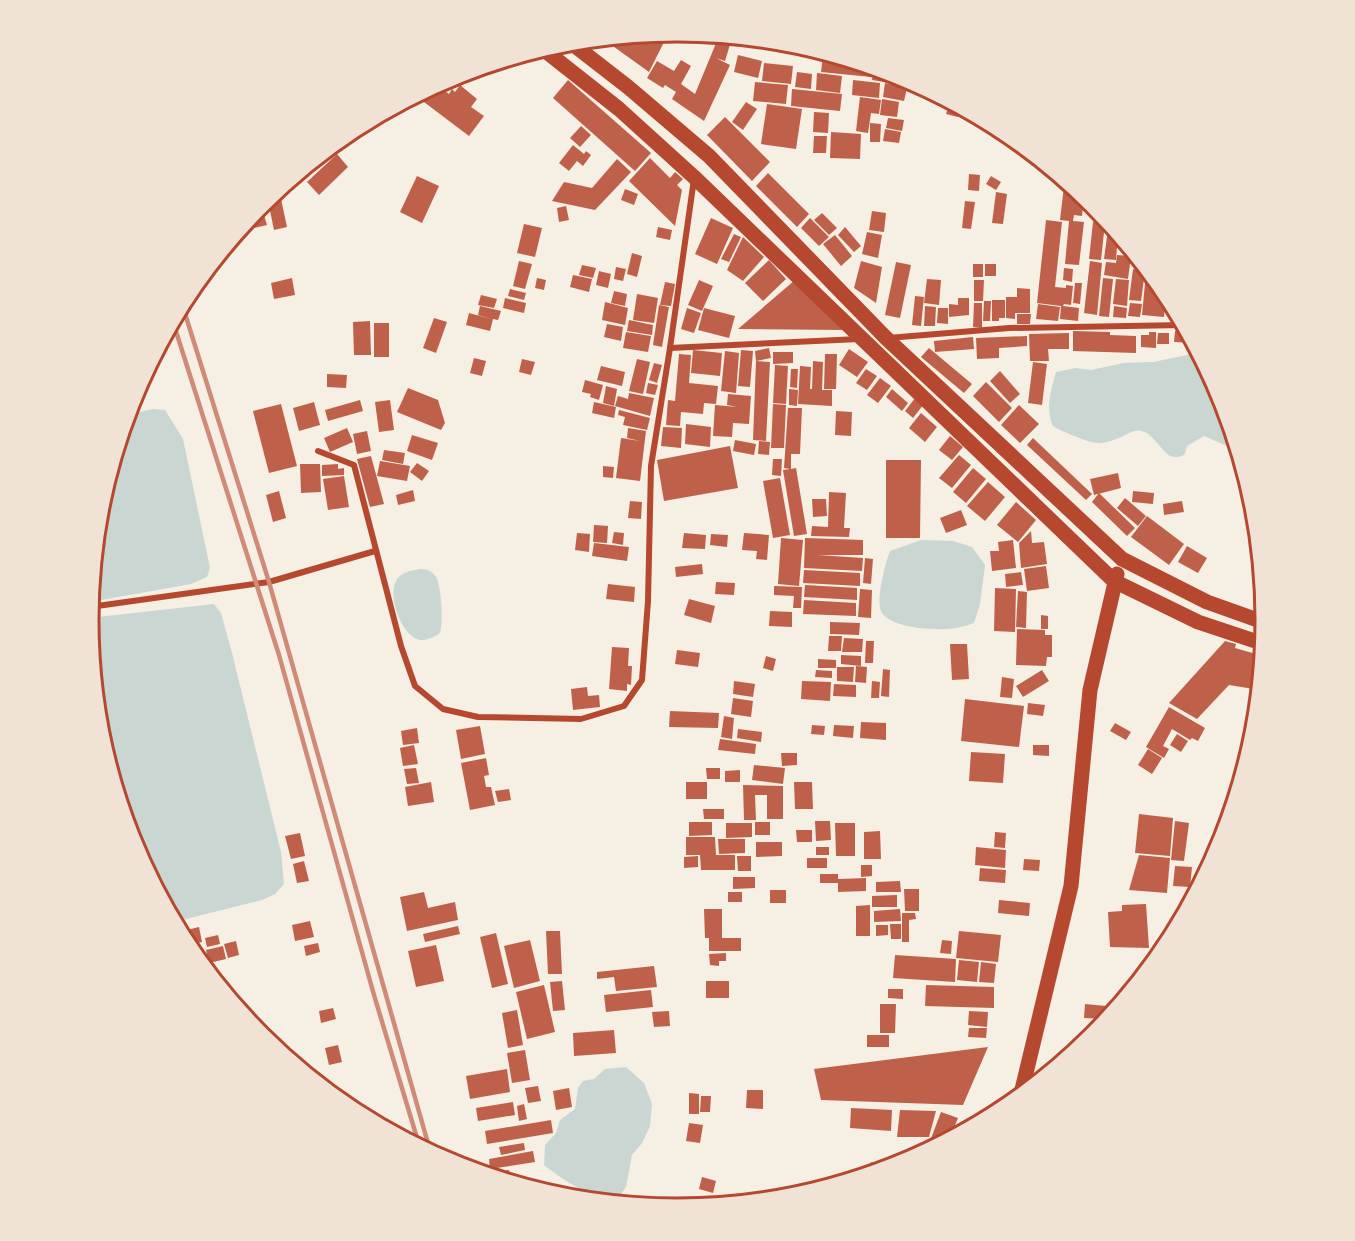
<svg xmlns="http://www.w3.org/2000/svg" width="1355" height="1241" font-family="Manrope,sans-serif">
  <rect width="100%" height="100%" fill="#f6efe4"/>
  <g fill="#c9d6d2">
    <path d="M1192 354 1200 355 1222 395 1236 444 1227 446 1204 436 1187 446 1185 454C1165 468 1159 434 1141 431 1134 429 1126 435 1119 438 1113 440 1104 444 1097 443 1087 442 1061 431 1053 426 1045 407 1051 391 1056 372L1076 368 1091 370 1124 363 1153 362Z"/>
    <path d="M153 409 165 410 183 439 210 568 207 577 191 584 90 602 100 505 127 415Z"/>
    <path d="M921 540 953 541 972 547 985 565 980 604 974 623C968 625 962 627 956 628 939 631 889 629 881 611 876 599 885 564 890 551Z"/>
    <path d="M420 569C427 569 432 571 436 577 441 584 444 624 440 632 438 636 429 639 424 640 403 643 387 595 396 581 401 572 410 571 420 569Z"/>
    <path d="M214 604 221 613 232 653 281 852 284 884 275 894 262 900 174 922 133 846 100 735 89 618Z"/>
    <path d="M626 1067 644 1083 652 1104 650 1126 642 1143 632 1155 626 1187 620 1195C592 1201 565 1181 544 1165L545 1145 556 1133 560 1120 575 1109 578 1088 583 1081 594 1079 605 1069Z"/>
  </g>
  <g fill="#bf614a">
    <path d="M669 32 649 72 603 39 635 36 639 37 640 35Z"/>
    <path d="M719 36 732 38 725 61 716 58 730 65 704 121 672 99 676 92 665 85 663 88 647 78 657 61 674 71 681 60 691 66 681 84 695 94Z"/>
    <path d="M738 55 762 61 758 78 734 72Z"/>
    <path d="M823 56 845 59 872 67 871 77 821 72Z"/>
    <path d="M764 63 793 66 791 84 762 81Z"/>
    <path d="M874 67 885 71 884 82 872 80Z"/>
    <path d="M797 72 812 74 811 89 795 87Z"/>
    <path d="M817 73 842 76 840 93 816 90Z"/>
    <path d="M568 80 651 153 635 171 553 98Z"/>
    <path d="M853 80 880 83 879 98 852 95Z"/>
    <path d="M755 82 788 85 786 104 753 101Z"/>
    <path d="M885 83 907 88 904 101 883 97Z"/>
    <path d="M437 85 449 94 452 89 455 92 460 85 477 99 471 107 484 116 469 136 416 96Z"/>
    <path d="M792 89 842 94 840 111 791 106Z"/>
    <path d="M860 97 881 100 879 114 871 113 868 133 856 131Z"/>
    <path d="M882 99 899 102 897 117 880 115Z"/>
    <path d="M746 102 757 109 743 130 732 122Z"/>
    <path d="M767 104 802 109 796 149 761 144Z"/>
    <path d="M949 105 960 108 958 117 946 114Z"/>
    <path d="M814 112 829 113 828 133 813 132Z"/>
    <path d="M725 117 770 162 752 181 707 135Z"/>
    <path d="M888 118 904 120 902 131 886 128Z"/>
    <path d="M870 123 881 124 880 142H870Z"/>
    <path d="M581 126 591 135 580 147 570 138Z"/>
    <path d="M885 129 901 132 899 143 883 141Z"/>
    <path d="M831 132 861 134 860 159 830 158Z"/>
    <path d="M814 136H827L826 153H813Z"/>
    <path d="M573 145 584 154 586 151 591 155 583 166 577 161 569 171 559 163Z"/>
    <path d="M337 154 348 167 319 195 307 182Z"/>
    <path d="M650 158 670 178 675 172 683 179 677 185 682 190 675 226 629 181Z"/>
    <path d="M617 159 631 172 595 210 552 201 564 182 592 188Z"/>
    <path d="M768 173 809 214 797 227 756 186Z"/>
    <path d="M969 174 980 175 979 191 968 190Z"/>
    <path d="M417 176 439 186 422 223 400 212Z"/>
    <path d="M991 176 1001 182 996 190 986 184Z"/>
    <path d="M1064 186 1073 187 1084 196 1082 216 1074 215 1073 221 1084 222 1079 265 1065 264 1069 221 1060 220Z"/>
    <path d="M625 189 638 194 634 205 621 200Z"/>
    <path d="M996 192 1007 194 1003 224 992 223Z"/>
    <path d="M281 199 287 227 274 230 268 201Z"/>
    <path d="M266 201 268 212 252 215 261 204Z"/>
    <path d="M965 201 975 202 971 229 962 228Z"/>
    <path d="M566 206 569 220 559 222 557 208Z"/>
    <path d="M872 211 886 213 884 232 869 230Z"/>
    <path d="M822 213 837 228 829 235 814 220Z"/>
    <path d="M264 215 267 225 249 229 247 221 249 218Z"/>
    <path d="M711 218 733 228 717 264 695 254Z"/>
    <path d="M810 218 829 237 819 246 801 228Z"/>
    <path d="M1046 220 1062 222 1055 287 1066 288V285L1073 286 1071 305 1064 304 1063 306 1079 308 1078 321 1060 319 1061 306 1037 303Z"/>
    <path d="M1093 222 1105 223 1101 260 1089 259Z"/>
    <path d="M1109 222 1118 234 1116 260 1104 259Z"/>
    <path d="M524 224 542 228 535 257 517 253Z"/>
    <path d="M658 227 672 230 670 240 656 237Z"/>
    <path d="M845 227 861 246 854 252 838 235Z"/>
    <path d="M867 232 882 235 878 258 862 254Z"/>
    <path d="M734 234 741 237 729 262 721 259Z"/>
    <path d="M835 235 852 256 841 266 823 244Z"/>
    <path d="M743 237 764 257 743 281 727 270Z"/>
    <path d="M632 253 642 256 637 277 627 274Z"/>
    <path d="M1117 255 1131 256 1128 279 1104 275 1106 262 1116 263Z"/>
    <path d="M769 260 786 279 763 301 745 283Z"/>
    <path d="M519 261 532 264 525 289 513 286Z"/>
    <path d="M861 261 882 267 876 303 854 288Z"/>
    <path d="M1090 261 1102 263 1097 315 1084 313Z"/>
    <path d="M896 262 911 265 900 318 885 315Z"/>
    <rect x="973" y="264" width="10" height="13"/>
    <rect x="985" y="264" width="11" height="12"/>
    <path d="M582 265 596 268 593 278 579 275Z"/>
    <path d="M616 267 626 269 623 281 614 279Z"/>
    <path d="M1064 268 1073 269 1072 282 1063 280Z"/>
    <path d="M1133 269 1145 271 1141 301 1129 300Z"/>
    <path d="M599 271 611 274 608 288 596 285Z"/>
    <path d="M1146 273H1151L1166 292 1164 317 1142 315Z"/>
    <path d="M573 275 592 279 589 292 570 287Z"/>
    <path d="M292 278 295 295 274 299 271 283Z"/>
    <path d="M537 278 546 280 544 290 535 288Z"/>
    <path d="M1103 278 1113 279 1109 317 1099 316Z"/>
    <path d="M927 279 941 280 939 305 924 303Z"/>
    <path d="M1116 279 1129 280 1127 306 1113 304Z"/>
    <path d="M699 280 713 286 702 311 688 305Z"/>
    <path d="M795 280 844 330 738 329Z"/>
    <path d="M974 280H984L983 301H974Z"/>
    <path d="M665 282 675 284 671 306 660 305Z"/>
    <path d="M1075 283H1082L1080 304 1073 303Z"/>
    <path d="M1017 288 1030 289V313H1015V319L1006 318V297H1017Z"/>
    <path d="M510 289 526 293 524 300 508 296Z"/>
    <path d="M614 291 627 294 625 306 611 303Z"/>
    <path d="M637 294 658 298 654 323 633 320Z"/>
    <path d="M481 295 497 299 494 308 478 305Z"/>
    <path d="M915 296 924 297 921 326 912 325Z"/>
    <path d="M505 298 526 303 524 313 503 308Z"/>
    <path d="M958 298H969V315L949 317V304L958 305Z"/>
    <path d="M992 300H1005V318H999V321H992Z"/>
    <path d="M984 301H991L990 321H983Z"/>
    <path d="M605 302 628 308 625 325 602 320Z"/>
    <path d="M974 303H982V328L973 327Z"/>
    <path d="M1130 303 1142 304 1140 317 1128 316Z"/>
    <path d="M1038 304 1060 307 1058 321 1036 319Z"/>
    <path d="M659 305 669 307 662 347 653 345Z"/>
    <path d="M480 306 501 311 498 320 493 319 490 331 466 325 469 313 491 319 478 315Z"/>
    <path d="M925 306 936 307 935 326H924Z"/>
    <path d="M1114 306 1127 308 1126 318 1113 317Z"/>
    <path d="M687 308 701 313 694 333 681 329Z"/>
    <path d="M704 308 735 316 729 338 698 330Z"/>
    <path d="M938 308H948V324L937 323Z"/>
    <path d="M1017 314H1031L1030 324H1017Z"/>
    <path d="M434 318 447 322 436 353 423 348Z"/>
    <path d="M629 320 653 325 652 335 627 331Z"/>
    <path d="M370 321 371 355H354L353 322Z"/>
    <rect x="374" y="323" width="15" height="34"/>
    <path d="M607 324 623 327 621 341 604 337Z"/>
    <path d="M1073 331 1110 332V335L1136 336V353L1073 351Z"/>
    <path d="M1175 331 1188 332 1194 343 1174 342Z"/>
    <path d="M626 332 651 336 648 352 623 348Z"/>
    <path d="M1149 332H1156V348L1141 347V335H1149Z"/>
    <path d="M1069 333V349H1048L1049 361H1030L1029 334Z"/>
    <path d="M1158 333H1169V344H1157Z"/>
    <path d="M1027 336V346L999 348V358L977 359 976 338Z"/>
    <path d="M973 337 974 349 935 352 934 341Z"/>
    <path d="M769 348 771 358 756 361 755 351Z"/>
    <path d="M929 348 972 384 964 393 921 357Z"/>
    <path d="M849 349 868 362 857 377 839 365Z"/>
    <path d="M693 350 722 353 720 376 691 373Z"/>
    <path d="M741 350 753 351 750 387 738 386Z"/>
    <path d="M725 351 739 353 736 393 721 391Z"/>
    <path d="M773 352H793V363L773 364Z"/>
    <path d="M679 354 691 355 689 383 718 386 716 404 704 403 703 414 681 412 680 426 666 425 668 400 675 401Z"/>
    <path d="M825 354H837L836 389H824Z"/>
    <path d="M474 358 486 361 482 376 470 373Z"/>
    <path d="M522 359 535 362 531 375 519 372Z"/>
    <path d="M637 359 650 362 643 394 629 391Z"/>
    <path d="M756 361 770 362 766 441 753 440Z"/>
    <path d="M813 361 823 362 822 390H832V406L798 404 800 366 811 367 810 389H812Z"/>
    <path d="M1033 362 1047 364 1042 405 1028 403Z"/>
    <path d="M654 363 662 365 657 383 649 380Z"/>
    <path d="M775 365 788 366 786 404 773 403Z"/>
    <path d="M601 366 625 372 622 386 597 380Z"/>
    <path d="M791 369H798L797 388 790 387Z"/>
    <path d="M866 369 877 376 867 390 856 383Z"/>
    <path d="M1000 371 1020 394 1010 403 990 381Z"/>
    <path d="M327 374 347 375 346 388 327 387Z"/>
    <path d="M880 378 891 386 878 403 867 395Z"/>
    <path d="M585 380 603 385 599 400 590 397 591 394 582 392Z"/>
    <path d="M986 382 1012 408 999 422 973 396Z"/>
    <path d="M648 383 658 385 655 395 646 393Z"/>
    <path d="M606 386 617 389 614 406 603 403Z"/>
    <path d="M408 388 438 400 445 423 441 430 397 412Z"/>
    <path d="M789 389 798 390 797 406 789 405Z"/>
    <path d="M892 389 908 403 902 411 886 397Z"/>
    <path d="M629 393 654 398 650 416 615 406 618 396 628 399Z"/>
    <path d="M728 394 751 396 749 424 733 423 732 437 713 436 715 405 737 407 727 405Z"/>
    <path d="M916 397 924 404 913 418 905 411Z"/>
    <path d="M360 400 363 411 328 421 325 410Z"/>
    <path d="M390 400 394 430 379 432 375 402Z"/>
    <path d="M314 402 320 425 299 431 293 408Z"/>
    <path d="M594 402 616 407 614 418 592 413Z"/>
    <path d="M281 404 297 466 269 473 253 411Z"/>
    <path d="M773 404 786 405 784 448H771Z"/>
    <path d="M1019 405 1039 424 1020 443 1001 425Z"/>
    <path d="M788 408H802L800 454H791V469L796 468 807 534 794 536 783 470 790 469 784 468Z"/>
    <path d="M619 410 650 418 647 430 623 425 625 417 618 415Z"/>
    <path d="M836 411 852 412 851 436 835 435Z"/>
    <path d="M921 413 937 427 925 442 909 428Z"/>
    <path d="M686 424 711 427 710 447 685 444Z"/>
    <path d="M663 427 682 428 681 448 661 446Z"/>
    <path d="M347 428 353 442 330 452 324 438Z"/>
    <path d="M628 428 646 431 640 481 616 478 621 438 640 441 627 438Z"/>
    <path d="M367 431 371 451 357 454 353 434Z"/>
    <path d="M412 435 438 443 432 460 407 451Z"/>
    <path d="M950 436 963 447 952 460 939 450Z"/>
    <path d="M1033 438 1092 494 1086 500 1027 445Z"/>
    <path d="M735 440 756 444 754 455 733 451Z"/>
    <path d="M759 441 770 442 769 455 758 454Z"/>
    <path d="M730 446 738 488 664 501 657 460Z"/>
    <path d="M384 450 405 453 403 464 382 460Z"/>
    <path d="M959 455 971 465 952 488 939 478Z"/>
    <path d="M371 456 384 504 370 507 357 459Z"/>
    <path d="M773 459H782L781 476 772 475Z"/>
    <path d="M886 460H921L920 538H886Z"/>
    <path d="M380 461 410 466 407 481 377 476Z"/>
    <path d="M417 463 429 471 422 481 410 472Z"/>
    <path d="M300 464H320L321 492 301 493Z"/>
    <path d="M338 464V469L344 468V475L322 476V465Z"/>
    <path d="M603 466 614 467 613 478 603 477Z"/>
    <path d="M973 468 986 479 966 503 953 492Z"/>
    <path d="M1118 473 1121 488 1094 495 1090 479Z"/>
    <path d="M344 476 349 507 328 510 323 479Z"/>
    <path d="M780 478 790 535 773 538 763 481Z"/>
    <path d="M988 482 1005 497 985 521 967 506Z"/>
    <path d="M413 490 415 501 398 505 396 495Z"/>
    <path d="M279 491 286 518 273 522 266 495Z"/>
    <path d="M1133 491 1154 493 1153 504 1132 502Z"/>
    <path d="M829 492 846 493 844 528H850L849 537 811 536 812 526 828 527Z"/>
    <path d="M1251 492 1255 508H1247L1246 493Z"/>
    <path d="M1099 493 1135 528 1127 536 1092 502Z"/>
    <path d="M1125 498 1146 516 1138 526 1117 508Z"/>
    <path d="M812 499H826L827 516 813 517Z"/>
    <path d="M630 501 642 502 641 519 628 518Z"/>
    <path d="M1182 501 1184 512 1164 515 1163 504Z"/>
    <path d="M1016 502 1036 520 1018 542 997 525Z"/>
    <path d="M961 510 967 525 946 533 940 518Z"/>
    <path d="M1147 516 1184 544 1169 565 1131 537Z"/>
    <path d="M594 525 608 526 607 543 593 542Z"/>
    <path d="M1031 531 1032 543 1044 542 1047 564 1021 568 1019 543Z"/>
    <path d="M614 532 624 533 623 545 612 543Z"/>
    <path d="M577 533 590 534 589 552 575 550Z"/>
    <path d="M684 533 706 535 705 549 682 548Z"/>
    <path d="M744 533 769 535 767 560 756 559 757 551 742 550Z"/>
    <path d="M711 534 728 535 727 547 710 545Z"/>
    <path d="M781 538 803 540 799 586 778 584Z"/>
    <path d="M805 538 863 540V555H818L863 558 862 571 804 568Z"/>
    <path d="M1013 540 1016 568 992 571 990 551H999L998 542Z"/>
    <path d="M594 543 629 547 627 561 592 556Z"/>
    <path d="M1187 546 1207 558 1198 573 1178 562Z"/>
    <path d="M865 558 873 559 871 584 863 583Z"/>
    <path d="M702 564 703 574 676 577 675 567Z"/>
    <path d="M1046 566 1049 588 1027 591 1024 569Z"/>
    <path d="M804 570 860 573V586L803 583Z"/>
    <path d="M1021 572 1023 585 1006 587 1005 574Z"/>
    <path d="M716 582 735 583 734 595 715 594Z"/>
    <path d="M608 584 635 587 634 602 606 599Z"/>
    <path d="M805 585 857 588V600L804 597Z"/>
    <path d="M774 586 802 587 801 608H793L794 596 774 595Z"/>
    <path d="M995 588 1016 589 1015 632 994 631Z"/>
    <path d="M860 589 872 590 871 618 858 617Z"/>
    <path d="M1018 591 1027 592 1026 628 1016 627Z"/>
    <path d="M689 599 715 606 711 623 684 615Z"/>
    <path d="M804 600 856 603V616L803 614Z"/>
    <path d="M770 611 792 612V627L769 626Z"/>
    <path d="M1041 615 1048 616V629H1041Z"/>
    <path d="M830 622 860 623 859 635 830 634Z"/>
    <path d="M1017 629 1045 630V635H1052V657H1047L1046 666 1016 665Z"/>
    <path d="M829 636H842L841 651H828Z"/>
    <path d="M844 638 863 639 862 652H842Z"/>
    <path d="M866 641H874L873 663H865Z"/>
    <path d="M1225 641 1236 644 1235 648 1263 656 1260 690 1229 685 1197 719 1169 703Z"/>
    <path d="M950 644H967L969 679 952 680Z"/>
    <path d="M612 647 629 648 628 666H632L631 685 627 684V691L609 689Z"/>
    <path d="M677 650 700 653 698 667 675 664Z"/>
    <path d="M841 655 861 656V666L841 664Z"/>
    <path d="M766 656 776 659 773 671 763 668Z"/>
    <path d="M818 659 836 660V668H818Z"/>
    <path d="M856 666 867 667 866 683 855 682Z"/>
    <path d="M837 667H854L853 682 837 681Z"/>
    <path d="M883 669 890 670 889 697 881 696Z"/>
    <path d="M816 670 832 671V678L815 677Z"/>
    <path d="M1042 670 1049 681 1023 697 1016 686Z"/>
    <path d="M1002 677 1014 679 1012 698 1000 697Z"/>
    <path d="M734 681 755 684 753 697 733 694Z"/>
    <path d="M802 681 831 682 830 701 801 699Z"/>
    <path d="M872 681 880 682 879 698H871Z"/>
    <path d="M834 684 856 685V697L833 696Z"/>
    <path d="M587 687 588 696 599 695 600 707 573 710 571 689Z"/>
    <path d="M733 698 753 701 751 717 731 714Z"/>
    <path d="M965 699 1024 706 1019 747 961 741Z"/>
    <path d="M1028 703 1045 705 1043 716 1027 714Z"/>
    <path d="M1169 707 1205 728 1198 741 1192 738 1190 740 1172 729 1163 746 1169 749 1164 758 1146 747Z"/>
    <path d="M670 711 719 713 718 728 669 727Z"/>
    <path d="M724 716 734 718 732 739 721 737Z"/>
    <path d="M861 722 886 723V740L860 738Z"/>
    <path d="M1115 723 1131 732 1126 740 1110 731Z"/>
    <path d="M812 725 825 726 824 735 811 734Z"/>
    <path d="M834 725 854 726 853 738 833 736Z"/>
    <path d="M480 726 485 754 461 759 456 730Z"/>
    <path d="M417 728 419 743 403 745 401 731Z"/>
    <path d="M738 729 762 732 761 742 737 738Z"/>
    <path d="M1177 734 1188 741 1181 752 1170 745Z"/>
    <path d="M720 739 756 744 755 754 718 750Z"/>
    <path d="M414 745 418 764 403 766 400 748Z"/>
    <path d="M1033 745H1049V756L1033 755Z"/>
    <path d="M1148 749 1162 758 1152 774 1138 765Z"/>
    <path d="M971 752 1005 754 1003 783 969 781Z"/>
    <path d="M781 753H797V765L782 766Z"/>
    <path d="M486 758 489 775 484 776 486 787H491L495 805 470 810 461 763Z"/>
    <path d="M754 765 785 768 783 784 752 780Z"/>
    <path d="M416 768 419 783 407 784 404 769Z"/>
    <path d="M706 768H720V779H707Z"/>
    <path d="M740 770V782H725V771Z"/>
    <path d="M431 782 434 802 408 806 405 787Z"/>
    <rect x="686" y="782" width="21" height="17"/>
    <path d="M794 782H812L813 809H795Z"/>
    <path d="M743 785 783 786V819H767V795H755L756 820H744Z"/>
    <path d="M509 789 511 800 498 802 495 791Z"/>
    <path d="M703 809H724V819H704Z"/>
    <path d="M1139 814 1173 818 1170 856 1135 853Z"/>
    <path d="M815 821H830L831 840 816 841Z"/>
    <path d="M1175 821 1189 823 1184 861 1171 860Z"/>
    <path d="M689 822H712V835L689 836Z"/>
    <rect x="755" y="822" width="15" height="13"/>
    <path d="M726 823H752V837L726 838Z"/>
    <path d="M835 823H855V856H836Z"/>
    <path d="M796 830H812V842H797Z"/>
    <path d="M880 831 881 859H864V832Z"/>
    <path d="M995 832 1006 833 1005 848 994 847Z"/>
    <path d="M300 833 305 856 291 859 285 836Z"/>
    <path d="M686 837H715L716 855H735V870H701L700 855H686Z"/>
    <path d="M718 839H745V853L719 854Z"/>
    <path d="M756 842H782V856L756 857Z"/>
    <path d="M1211 843 1222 844 1217 855H1210Z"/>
    <rect x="816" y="847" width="13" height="8"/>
    <path d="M976 847 1006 850 1005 868 975 865Z"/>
    <path d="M1139 855 1170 858 1167 893 1129 890Z"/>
    <path d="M698 856V867L684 868V857Z"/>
    <path d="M737 856H751V871H738Z"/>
    <rect x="807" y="858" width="20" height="10"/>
    <path d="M1024 859 1040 860 1039 871 1023 870Z"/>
    <path d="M304 861 309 881 297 883 293 864Z"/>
    <path d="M861 865H872V876L861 877Z"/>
    <path d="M1175 866 1192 867 1190 887 1173 886Z"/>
    <path d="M980 868 1006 870 1005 883 979 881Z"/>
    <path d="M820 874H838V879L866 878V891L838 892V883H820Z"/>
    <path d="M733 877H755V888L733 889Z"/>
    <path d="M900 881 901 892H876V882Z"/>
    <path d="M904 889H919V911H905Z"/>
    <rect x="770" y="890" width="16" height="13"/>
    <path d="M424 892 428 908 455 902 458 920 407 931 400 897Z"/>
    <rect x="728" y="892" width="14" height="10"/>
    <path d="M897 895V907H872V896Z"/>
    <path d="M999 900 1030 903 1029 916 998 913Z"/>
    <path d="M1146 904 1149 948 1110 947 1108 912 1122 911V905Z"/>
    <path d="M870 905V936H856V906Z"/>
    <path d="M704 909H722V938H741V951H709V938H705Z"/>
    <path d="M900 909 901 921 874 922V911Z"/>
    <path d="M902 913H915L916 919 909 920V942H902Z"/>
    <path d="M310 921 314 937 295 941 292 925Z"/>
    <path d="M890 924H901V939H891Z"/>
    <path d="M876 925H888V935L876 936Z"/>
    <path d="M458 926 460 934 425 942 423 934Z"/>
    <path d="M199 927 202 942 186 945 179 932Z"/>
    <path d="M546 931H560L562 974H548Z"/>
    <path d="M959 931 1001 935 998 962 956 958Z"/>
    <path d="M496 933 508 984 492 988 480 937Z"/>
    <path d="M218 935 220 944 207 947 205 938Z"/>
    <path d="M530 940 540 981 514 988 504 946Z"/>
    <path d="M942 940 952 941 951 954 940 953Z"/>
    <path d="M236 941 239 955 228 958 224 944Z"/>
    <path d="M318 943 320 952 306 956 304 946Z"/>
    <path d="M436 945 444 981 416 987 408 951Z"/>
    <path d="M223 946 226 959 209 963 206 950Z"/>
    <path d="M726 953V961H719V966L710 965 709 954Z"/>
    <path d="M895 955 956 959 955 982 893 978Z"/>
    <path d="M959 960 979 962 977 982 957 980Z"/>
    <path d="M981 962 996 964 994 983 979 982Z"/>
    <path d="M654 966 657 987 616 991 614 977 597 979V972Z"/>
    <path d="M562 981 565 1010 553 1011 550 982Z"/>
    <rect x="706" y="981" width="23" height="17"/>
    <path d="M544 985 555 1032 527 1039 516 992Z"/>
    <path d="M926 985 994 987V1008L925 1006Z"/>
    <path d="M888 989H903V999L888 998Z"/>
    <path d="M651 990 653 1007 606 1012 604 995Z"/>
    <path d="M880 1004H896L895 1033H880Z"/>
    <path d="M1085 1004 1106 1006 1105 1019 1084 1018Z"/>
    <path d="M333 1008 336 1019 321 1023 319 1011Z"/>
    <path d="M517 1010 523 1045 508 1048 502 1013Z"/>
    <path d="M669 1011 670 1026 654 1027 652 1012Z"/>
    <path d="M969 1011 988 1012 987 1027 968 1025Z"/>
    <path d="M969 1028H987L986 1038 968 1037Z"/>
    <path d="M614 1030 616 1053 574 1056 573 1033Z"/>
    <rect x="867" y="1035" width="22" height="12"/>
    <path d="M338 1045 342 1062 329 1065 325 1048Z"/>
    <path d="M988 1047 963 1105 821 1100 814 1069Z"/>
    <path d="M525 1050 530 1080 512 1083 507 1053Z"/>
    <path d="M507 1069 510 1092 470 1099 466 1076Z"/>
    <path d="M538 1086 541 1101 528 1103 525 1088Z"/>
    <path d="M569 1088 572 1107 556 1110 553 1091Z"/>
    <path d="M747 1090H763V1109L746 1108Z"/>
    <path d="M689 1093 699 1094V1114H689Z"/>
    <path d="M701 1096H711L710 1112H700Z"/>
    <path d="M513 1102 515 1115 478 1121 476 1108Z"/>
    <path d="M524 1104 527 1119 519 1121 517 1106Z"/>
    <path d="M851 1108 892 1110 891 1131 850 1128Z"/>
    <path d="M900 1110 936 1111 929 1137H897Z"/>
    <path d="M941 1112 958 1118 949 1140 940 1145 930 1141Z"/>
    <path d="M551 1120 553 1133 487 1144 485 1131Z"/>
    <path d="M689 1123 703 1125 700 1143 686 1141Z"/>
    <path d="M524 1143 525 1150 501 1155 499 1147Z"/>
    <path d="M533 1151 535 1162 490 1169 489 1159Z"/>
    <path d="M871 1162 890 1169 866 1176Z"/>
    <path d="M509 1170 511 1183 496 1178 495 1172Z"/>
    <path d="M702 1177 716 1181 713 1193 699 1189Z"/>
  </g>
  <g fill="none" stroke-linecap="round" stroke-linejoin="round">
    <g stroke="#b5482f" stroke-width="6">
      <path d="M888 338 1009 328 1184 325"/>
      <path d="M670 348 859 339"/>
      <path d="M318 451 354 465 401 646 415 686 443 709 478 717 581 719 624 706 642 680 648 601 651 466 670 348 694 179"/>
      <path d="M90 607 269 582 375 551"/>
    </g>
    <g stroke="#b5482f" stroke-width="15">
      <path d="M570 42 628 87 709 156 886 338 1122 559 1207 602 1266 623"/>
      <path d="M543 49 619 109 694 177 1114 581 1198 622 1264 644"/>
      <path d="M1020 1098 1071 886 1090 690 1117 574"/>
    </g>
    <g stroke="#cf8b77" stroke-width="4.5">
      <path d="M182 304 269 582 431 1154"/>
      <path d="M173 322 279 655 374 995 420 1148"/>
    </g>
  </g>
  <path d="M0 0H1355V1241H0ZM99 620a578 578 0 1 1 1156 0a578 578 0 1 1-1156 0Z" fill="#f1e2d6" fill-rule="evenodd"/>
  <path fill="none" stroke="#b5482f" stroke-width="3" d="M99 620a578 578 0 1 1 1156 0a578 578 0 1 1-1156 0Z"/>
</svg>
